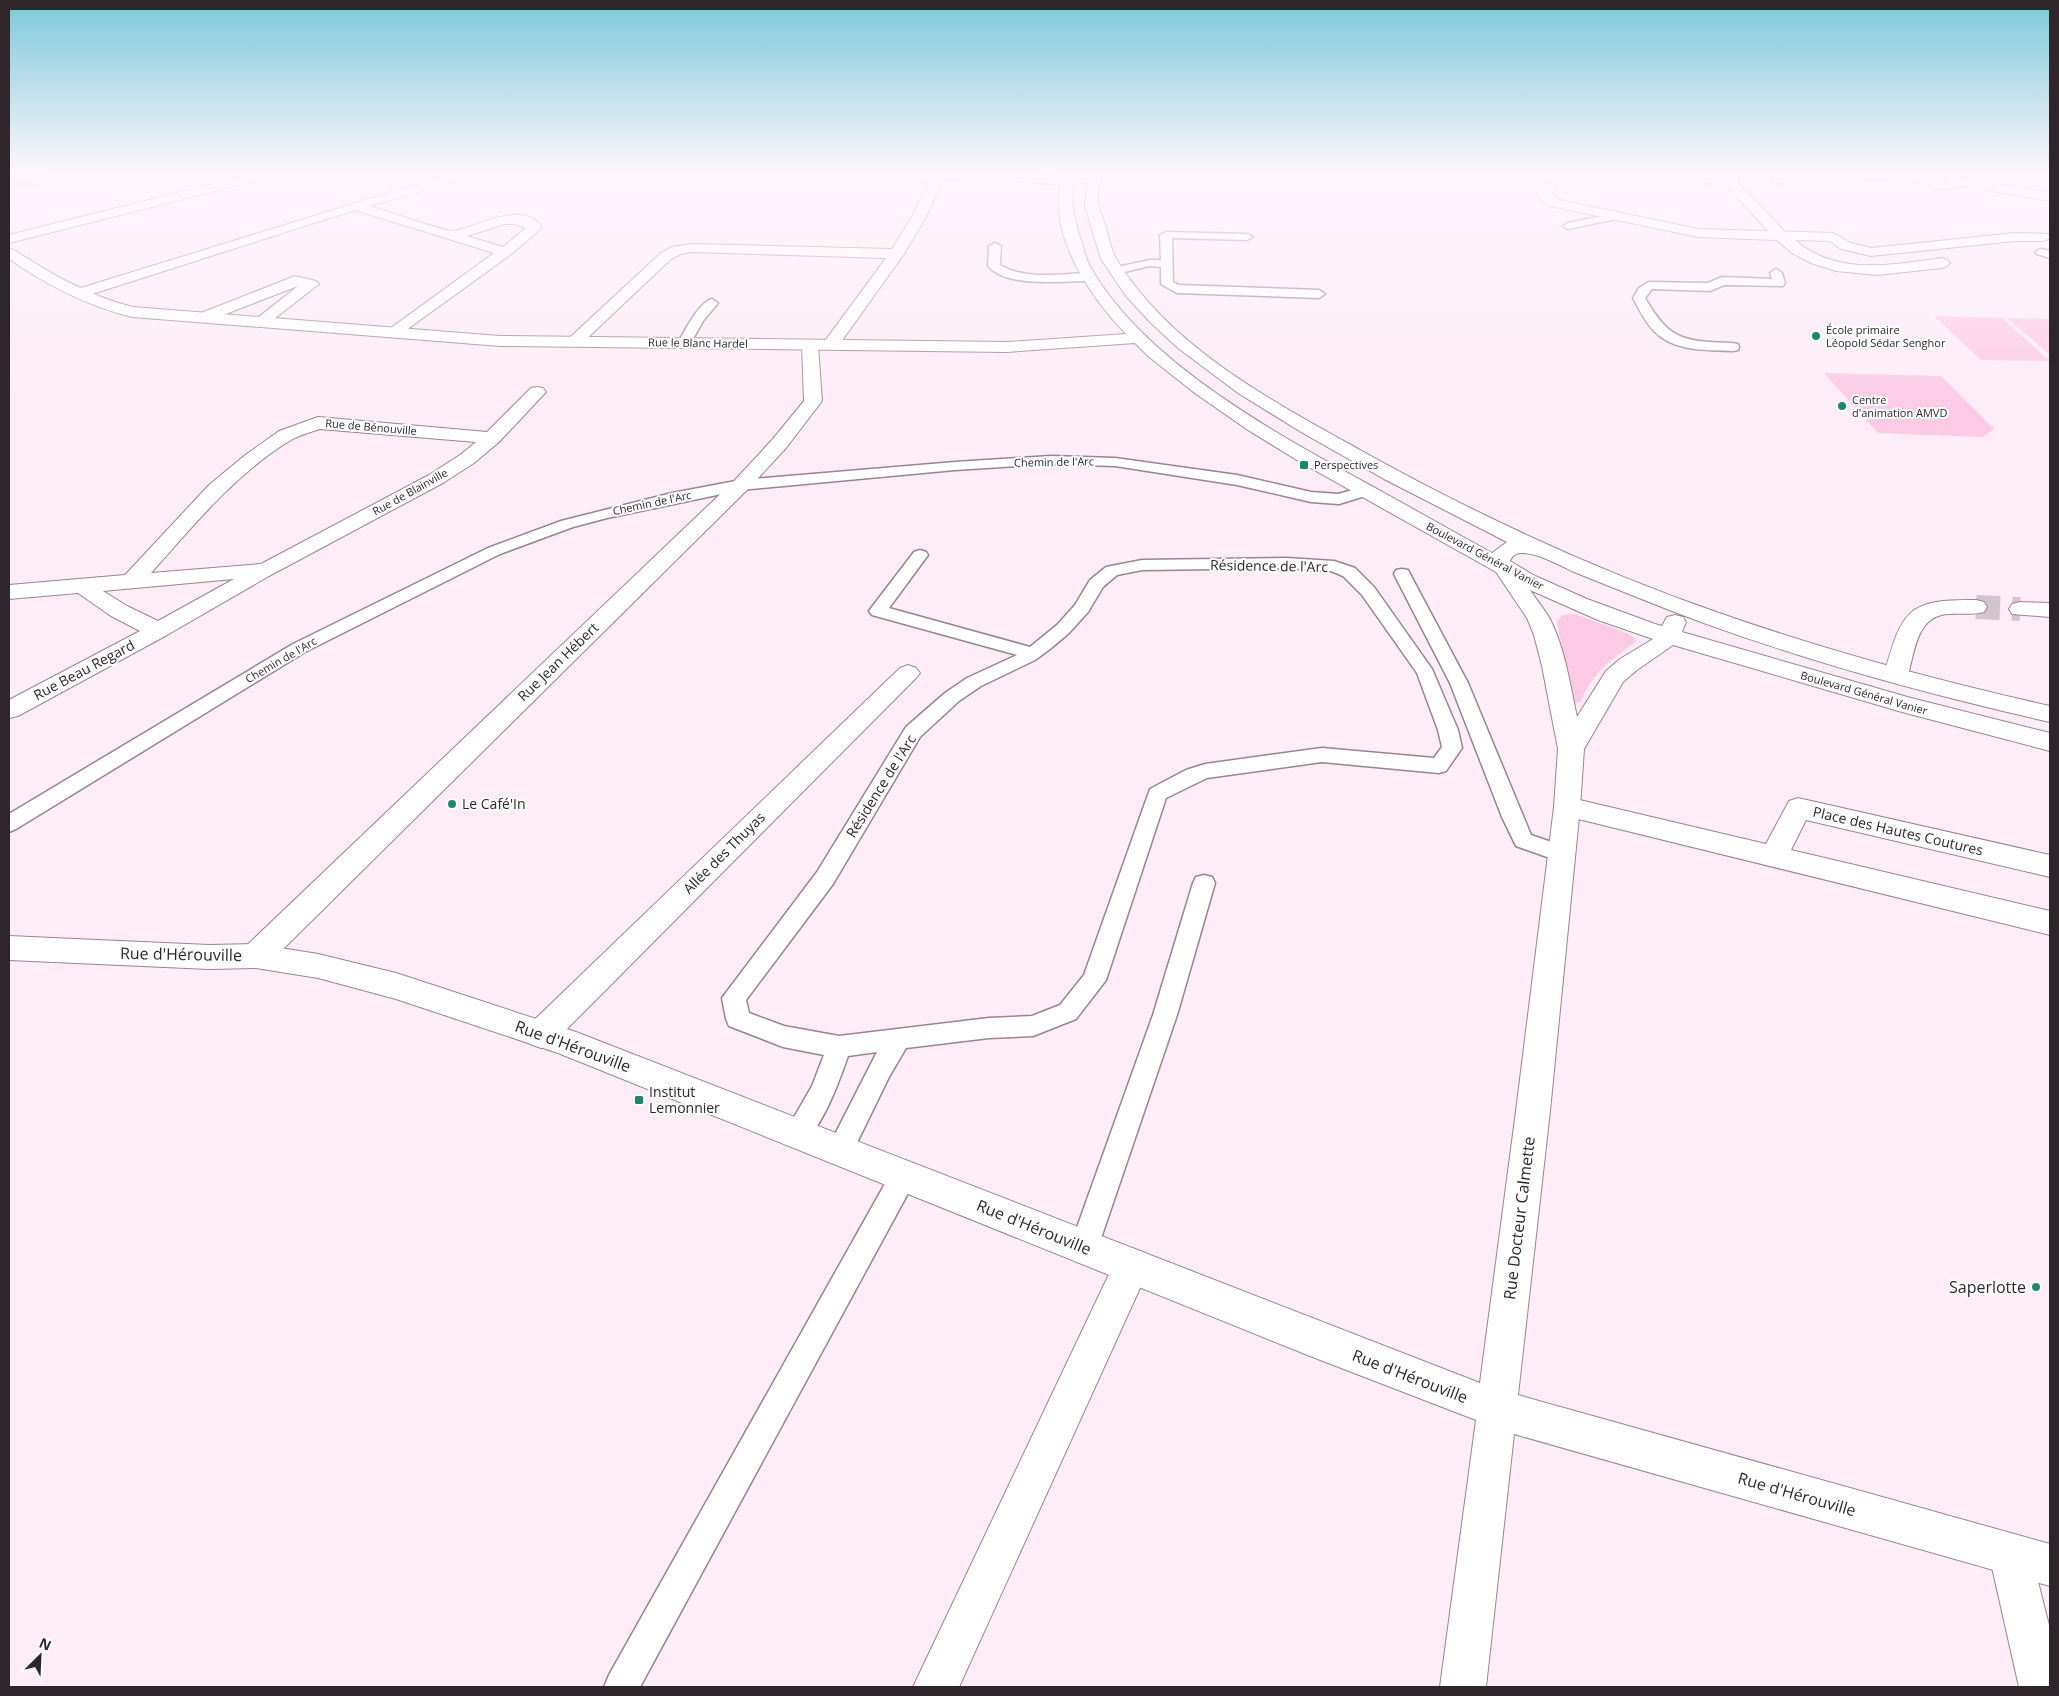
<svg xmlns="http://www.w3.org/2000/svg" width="2059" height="1696" font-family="'Open Sans',sans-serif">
  <rect width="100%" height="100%" fill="#feecf6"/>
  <g fill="#fdcae6">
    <path d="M9 175H62L34 188 9 186Z"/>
    <path d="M1934 316 2002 318 2050 361 1981 360Z"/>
    <path d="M2007 318 2050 319V355Z"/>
    <path d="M1824 373 1941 376 1994 429 1982 437 1878 433Z"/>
    <path d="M1575 614 1629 634 1633 637 1636 642C1612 658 1592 673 1581 701L1575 704 1573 703 1557 622 1562 615Z"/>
  </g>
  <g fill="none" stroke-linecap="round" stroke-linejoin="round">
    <path stroke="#d4c4cd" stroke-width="24" stroke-dasharray="24 12" stroke-linecap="butt" d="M1976 607 2020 609"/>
    <g stroke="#99858f" stroke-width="3">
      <g id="service">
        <path d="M1617 213 1621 214 1622 216 1621 218 1568 229 1563 226 1568 223Z"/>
        <path d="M1166 232 1247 234 1253 237 1247 240 1172 238 1173 282 1179 285 1319 290 1325 294 1319 298 1177 293 1161 284V267L1150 266 1116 274 1112 272 1110 270 1112 268 1150 260H1161L1160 235Z"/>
        <path d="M995 243 1001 246 1000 265C1025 280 1059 274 1087 273L1093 277 1087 281C1061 281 1007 288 988 266L989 246Z"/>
        <path d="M2041 249 2050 251V258L2037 254 2035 252Z"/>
        <path d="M1776 269 1782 273 1785 283 1783 286 1724 285 1710 291 1652 289 1645 298C1663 328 1673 340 1710 342 1719 343 1729 342 1738 344L1739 347 1738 350 1733 351C1707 350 1674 352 1654 331 1645 322 1639 309 1633 298L1639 288 1649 282 1708 283 1722 277 1772 279 1770 273Z"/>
        <path d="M712 299 718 303 703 321 689 346H679L678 343C685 331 698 303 712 299Z"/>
        <path d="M1051 456 1115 458 1237 475 1311 492 1338 494 1367 486 1372 488 1375 491 1372 494 1339 504 1311 502 1237 485 1115 466 1051 464 955 470 741 490 607 518 573 527 500 554 305 652 16 829 9 832V814L293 644 488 548 561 521 672 493 741 480 955 462Z"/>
        <path d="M920 550 926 552 928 555 889 608 1030 647 1057 625 1075 605 1090 580 1106 567 1142 560 1286 558 1334 561 1355 568 1374 587 1432 669 1458 730 1462 748 1446 771 1439 773 1322 762 1207 778 1166 798 1106 980 1076 1019 1033 1036 989 1038 906 1048 889 1077 849 1159 840 1162 831 1159 827 1150 877 1052 848 1056C840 1079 820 1136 798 1145L789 1141 785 1133 812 1086 824 1055 783 1047 729 1026 726 1019 722 998 817 872 906 727 945 693 967 678 1017 655 872 615 869 611 872 607 914 552ZM1286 568 1331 571 1343 576 1362 595 1417 673 1438 730 1442 747 1434 758 1322 748 1205 764 1186 770 1150 789 1084 975 1060 1005 1032 1016 989 1018 839 1036 784 1026 749 1013 746 1000 833 884 920 737 959 701 981 686 1035 660 1050 649 1069 633 1088 612 1103 587 1117 575 1142 570Z"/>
        <path d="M1402 569 1408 570 1410 574 1468 683 1531 835 1569 848 1572 854 1569 860 1561 862 1516 846 1502 817 1450 683 1394 574 1396 570Z"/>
        <path d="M1204 875 1212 877 1215 883 1177 1015 1098 1247 1094 1257 1084 1261 1074 1257 1070 1247 1153 1015 1193 883 1196 877Z"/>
        <path d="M904 1162 913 1166 917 1175 913 1184 640 1687H604L609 1675 895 1166Z"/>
      </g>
    </g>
    <g stroke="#99858f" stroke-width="2">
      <path id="pedestrian" d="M1731 179 1736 180 1785 232 1787 235 1785 238H1775L1726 186 1724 183 1726 180Z"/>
    </g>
    <g stroke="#99858f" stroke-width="2">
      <g id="minor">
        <path d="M447 175H467L465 178 370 206C383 210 446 232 454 231 476 227 522 200 541 226L540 230 510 255 398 336H386L384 333 494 253 355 210 86 296H74L72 293 74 290ZM505 224H515L526 228 503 247 467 236Z"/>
        <path d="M932 175H945L926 217 904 254 836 349H824L822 345 886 258 692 252 681 254 671 259 579 346H567L565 342 661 253 672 247 692 244 892 249 912 217Z"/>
        <path d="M1673 175H1703L1724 178 1725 175H1737L1738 183 1731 187 1680 179Z"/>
        <path d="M1777 175H1798L1796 178 1778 184 1771 180Z"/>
        <path d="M1809 175H1923C1932 181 1941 182 1952 181L1944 178 1943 175H1959L1964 178 2050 193V201L1965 186 1949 189H1937L1914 181 1816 179Z"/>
        <path d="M1551 182 1558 186 1551 194 1559 200 1698 229 1833 233 1851 243 1871 248 2015 233 2049 234 2050 238 2044 241H2015L1871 256 1841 249 1830 241 1795 240C1836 276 1892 265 1942 258L1947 260 1950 263 1947 266 1942 268 1877 275 1836 271 1811 263 1792 253 1777 240 1698 237 1550 206 1541 201 1537 194 1546 183Z"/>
        <path d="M295 276 316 281 319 284 265 326H253L251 323 298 286 208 321H196L194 318 196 315Z"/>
        <path d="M810 340 816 341 818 345 822 401 786 448 748 489 267 965 256 968 245 965 241 956 245 947 734 481 772 440 804 401 802 345 804 341Z"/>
        <path d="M537 387 543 388 546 392 499 442 474 463 443 483 269 576 167 635 18 716 9 718V700L140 631 111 616 78 593 9 599V585L125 575 209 485 244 456 279 431 318 417 487 432 531 388ZM320 429 476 442 460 455 429 475 261 564 151 573C194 525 235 474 291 440 300 435 311 432 320 429ZM234 579 158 621 127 606 103 591Z"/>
        <path d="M1976 600 1984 602 1987 607 1984 612C1972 615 1961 613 1949 614 1917 615 1915 650 1908 675L1904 680 1896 683 1888 680 1884 675C1902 611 1906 599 1976 600Z"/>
        <path d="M2020 602 2050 603V617L2012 614 2009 609 2012 604Z"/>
        <path d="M908 665 916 668 920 673 916 678 552 1044 541 1048 530 1044 525 1034 530 1024 900 668Z"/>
        <path d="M1567 797 1766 844 1789 801 1798 798 2050 855V877L1806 820 1791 850 2050 911V935L1558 814 1554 807 1558 800Z"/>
        <path d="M1132 1248 1145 1253 1150 1266 959 1687H913L1119 1253Z"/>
        <path d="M2010 1533 2025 1539 2031 1554 2050 1629V1687H2019L1989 1554 1995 1539Z"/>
      </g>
    </g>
    <g stroke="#99858f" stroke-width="2">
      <g id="tertiary">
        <path d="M248 175H269L267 178 9 243V235Z"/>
        <path d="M834 175H1037L1063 177 1064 175H1101C1100 184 1097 193 1098 203 1099 211 1103 217 1105 225 1109 238 1111 251 1118 262 1173 349 1272 401 1360 450 1475 514 1595 570 1719 613 1828 651 1938 681 2050 706V722C1909 690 1768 651 1634 596 1614 588 1594 580 1574 572 1558 565 1539 553 1521 553 1516 553 1512 556 1510 561L1533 575 1587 599 1655 624 1662 626 1667 617 1675 615 1683 617 1686 622 1682 632 1911 698 2050 733V751L1902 712 1673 645 1637 670 1623 682 1584 749 1580 807 1550 1111 1518 1395 2050 1544V1586L1514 1434 1486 1687H1440L1476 1420 1310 1356 558 1053 396 999 318 978 256 968 209 969 9 960V936L209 945 256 944 318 954 396 973 576 1032 1480 1383 1516 1111 1554 807 1558 749 1542 666 1534 635 1527 618 1496 572 1300 462 1248 430 1196 394 1148 356 1135 343 1007 352 500 346 132 317C87 306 47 285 9 259V249L14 250C51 274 89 296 133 307L500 336 1007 342 1126 334C1091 298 1050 238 1060 185L1017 181 841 179ZM1087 182 1085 206 1101 259 1126 296 1151 323 1178 348 1238 393 1301 432 1384 479 1507 542 1492 553C1454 532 1417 511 1379 490 1285 439 1145 364 1091 268 1086 260 1084 249 1081 240 1075 222 1070 203 1074 184ZM1530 590 1598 620 1653 639 1620 659 1606 671 1577 717C1570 684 1565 649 1550 619 1544 609 1536 599 1530 590Z"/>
      </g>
    </g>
    <use href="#service" fill="#fff" fill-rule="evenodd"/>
    <use href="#pedestrian" fill="#fff" fill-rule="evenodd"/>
    <use href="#minor" fill="#fff" fill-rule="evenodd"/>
    <use href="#tertiary" fill="#fff" fill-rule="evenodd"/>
  </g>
  <linearGradient id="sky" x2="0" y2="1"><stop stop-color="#7bc8d7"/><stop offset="0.42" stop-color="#fff6fb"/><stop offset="1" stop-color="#fff6fb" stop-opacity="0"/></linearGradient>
  <rect width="2059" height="412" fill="url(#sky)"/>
  <g fill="#1b8967" stroke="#fff" stroke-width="2">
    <circle cx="1816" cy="336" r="5"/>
    <circle cx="1842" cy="406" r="5"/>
    <rect x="1299" y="460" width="10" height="10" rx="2.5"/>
    <circle cx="452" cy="804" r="5"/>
    <rect x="634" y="1095" width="10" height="10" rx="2.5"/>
    <circle cx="2036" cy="1287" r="5"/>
  </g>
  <g text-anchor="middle" stroke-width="4" stroke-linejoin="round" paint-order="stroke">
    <g font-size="11" fill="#2e262b" stroke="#fff" text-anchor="start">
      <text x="1826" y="334">École primaire<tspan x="1826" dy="13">Léopold Sédar Senghor</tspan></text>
      <text x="1852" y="404">Centre<tspan x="1852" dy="13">d'animation AMVD</tspan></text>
      <text x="1314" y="469">Perspectives</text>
    </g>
    <g font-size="11" fill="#2e262b" stroke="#fff">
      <text transform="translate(698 343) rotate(1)" y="4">Rue le Blanc Hardel</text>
      <text transform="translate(371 427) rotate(5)" y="4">Rue de Bénouville</text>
      <text transform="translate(1054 462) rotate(-1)" y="4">Chemin de l'Arc</text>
      <text transform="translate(410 492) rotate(-29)" y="4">Rue de Blainville</text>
      <text transform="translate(652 503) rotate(-12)" y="4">Chemin de l'Arc</text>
      <text transform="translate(1485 556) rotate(28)" y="4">Boulevard Général Vanier</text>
      <text transform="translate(281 660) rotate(-30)" y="4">Chemin de l'Arc</text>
      <text transform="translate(1864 693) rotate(16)" y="4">Boulevard Général Vanier</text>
    </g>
    <g font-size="14" fill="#2e262b" stroke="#fff">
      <text transform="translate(1269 566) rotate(1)" y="5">Résidence de l'Arc</text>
      <text transform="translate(558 662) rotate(-44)" y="5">Rue Jean Hébert</text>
      <text transform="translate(84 670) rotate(-28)" y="5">Rue Beau Regard</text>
      <text transform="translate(881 786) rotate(-58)" y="5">Résidence de l'Arc</text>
      <text transform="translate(1898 831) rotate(13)" y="5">Place des Hautes Coutures</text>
      <text transform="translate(724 853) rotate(-45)" y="5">Allée des Thuyas</text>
    </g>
    <g font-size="14" fill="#2e262b" stroke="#fff" text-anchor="start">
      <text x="462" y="809">Le Café'In</text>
      <text x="649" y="1097">Institut<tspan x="649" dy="16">Lemonnier</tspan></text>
    </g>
    <g font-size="16" fill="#2e262b" stroke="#fff">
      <text transform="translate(181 954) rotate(1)" y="6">Rue d'Hérouville</text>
      <text transform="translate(573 1046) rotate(20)" y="6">Rue d'Hérouville</text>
      <text transform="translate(1519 1218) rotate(-83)" y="6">Rue Docteur Calmette</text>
      <text transform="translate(1034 1227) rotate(22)" y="6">Rue d'Hérouville</text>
      <text transform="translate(1410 1376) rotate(21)" y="6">Rue d'Hérouville</text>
      <text transform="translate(1797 1494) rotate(16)" y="6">Rue d'Hérouville</text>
    </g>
    <g font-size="16" fill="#2e262b" stroke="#fff" text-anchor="end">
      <text x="2026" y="1293">Saperlotte</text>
    </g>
  </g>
  <rect width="2059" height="1696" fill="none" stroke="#2e262b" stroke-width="20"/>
  <g transform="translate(40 1656) rotate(24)" stroke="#ffffff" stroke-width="4" paint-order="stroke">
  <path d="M0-4L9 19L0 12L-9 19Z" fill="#2e262b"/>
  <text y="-8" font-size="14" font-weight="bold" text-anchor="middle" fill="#2e262b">N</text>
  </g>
</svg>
